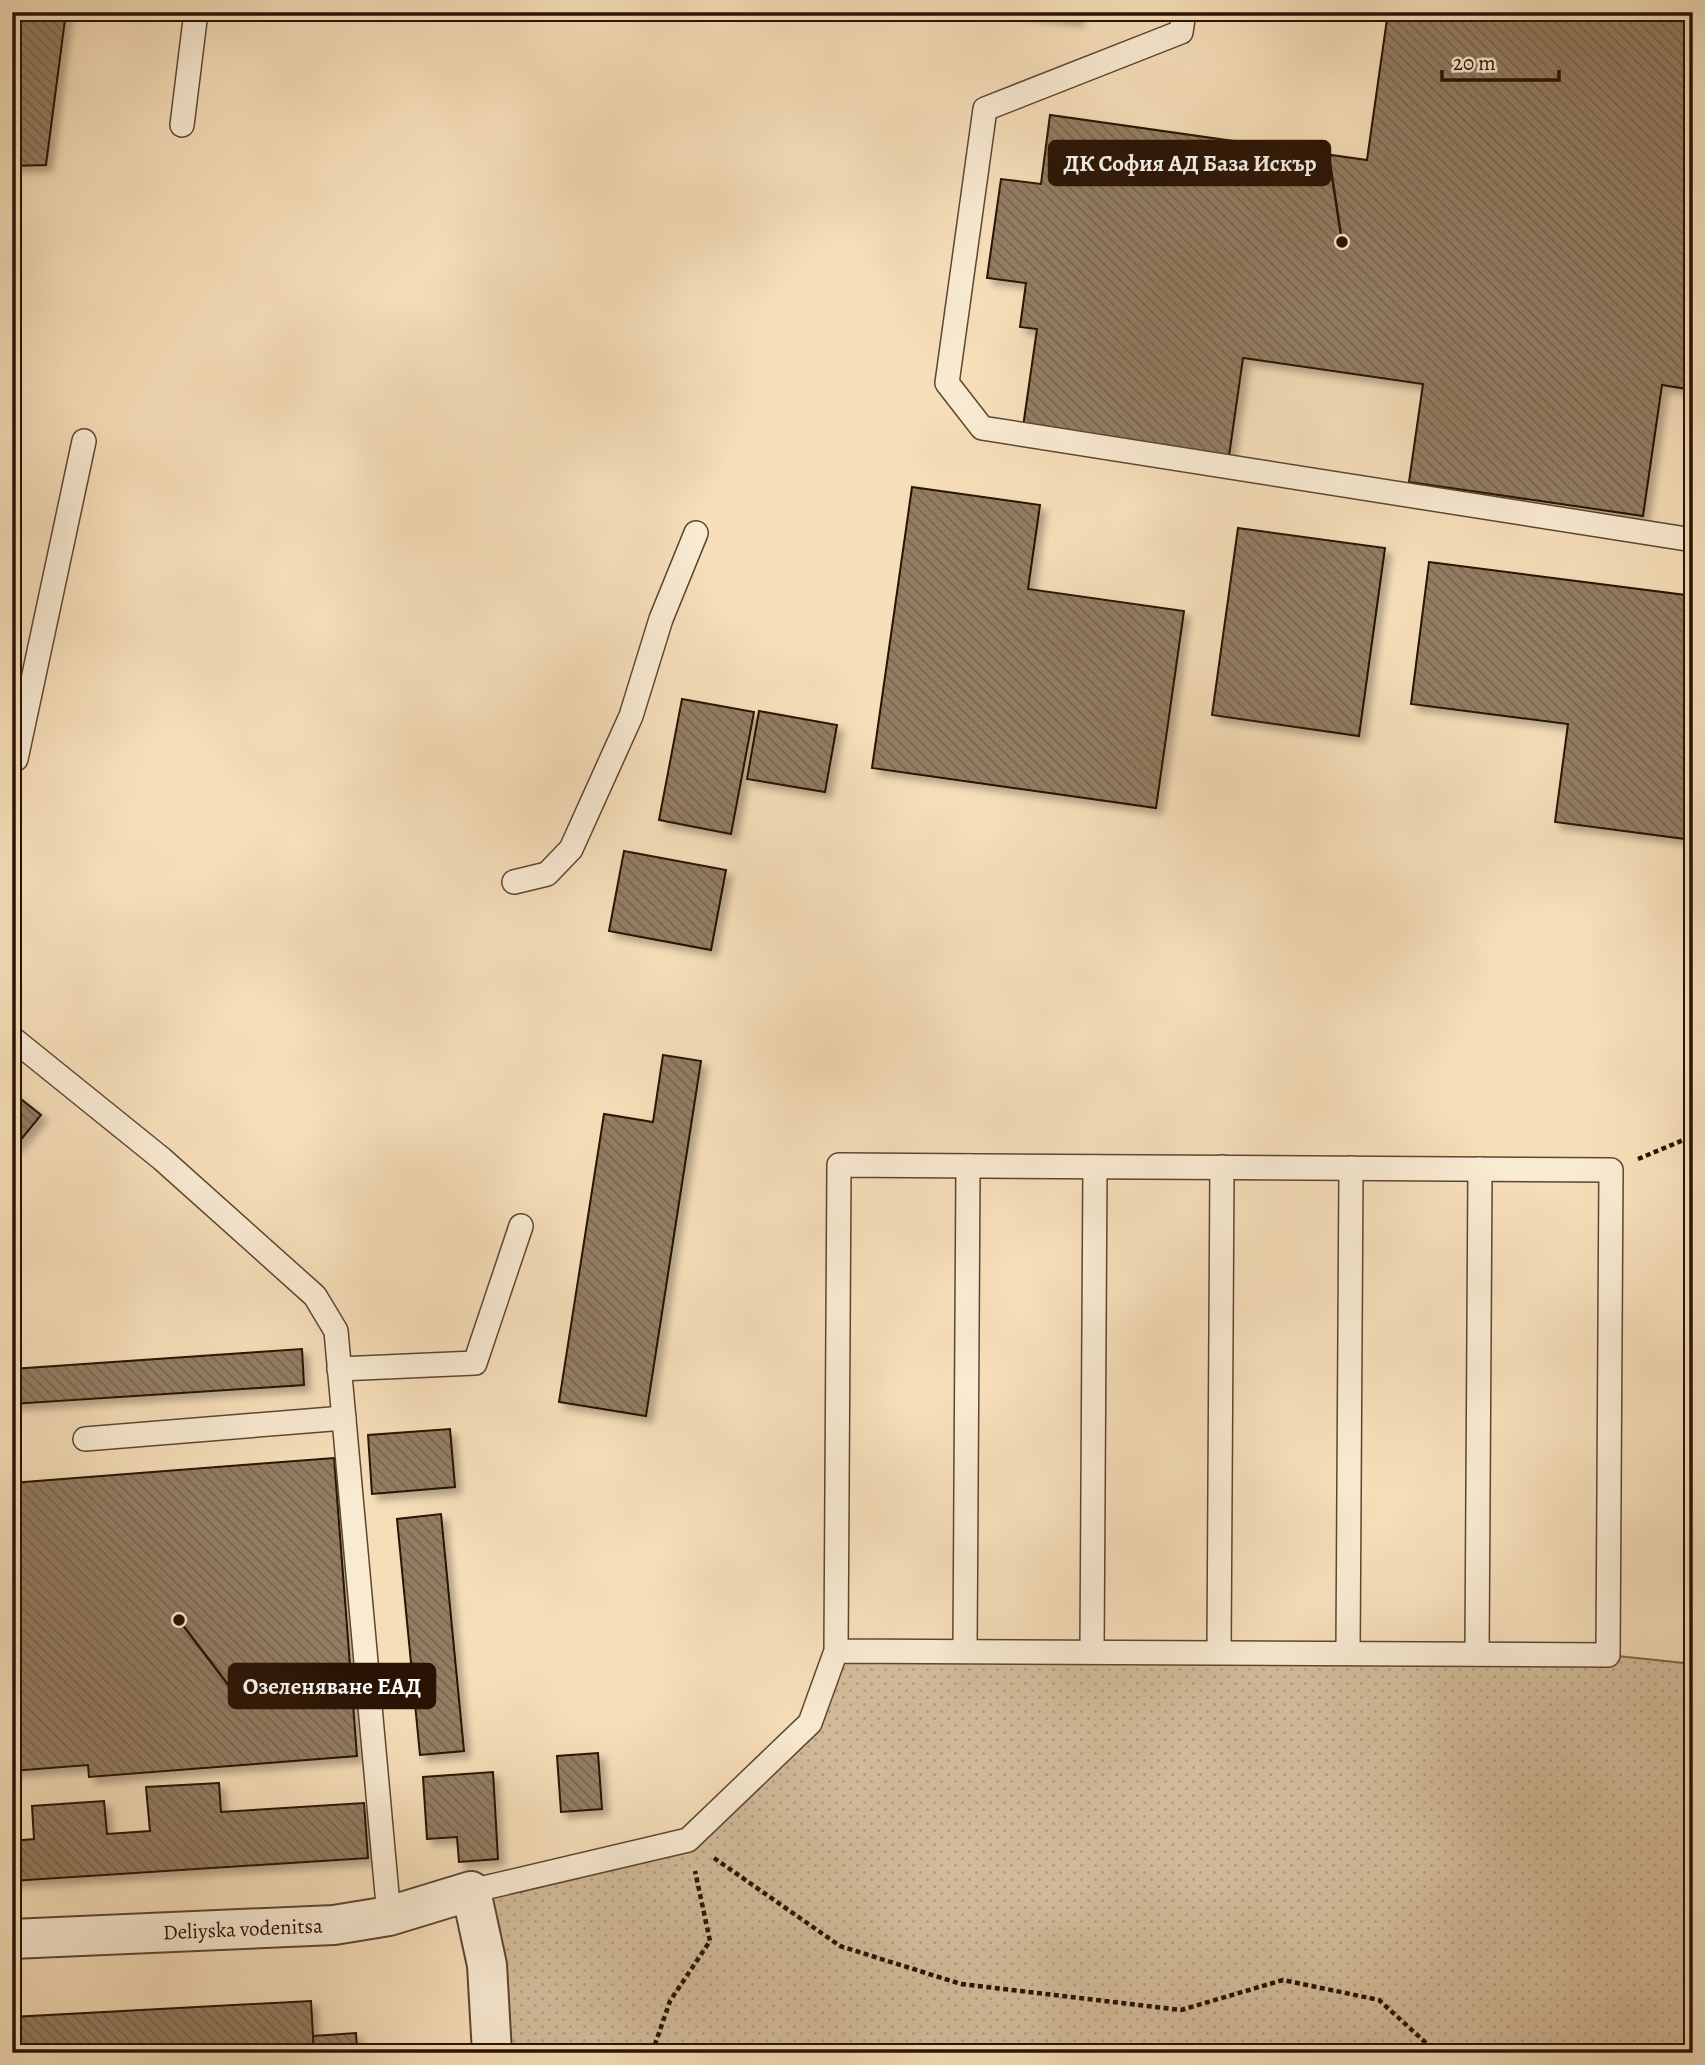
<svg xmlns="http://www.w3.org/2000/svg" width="1705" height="2065" font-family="Alegreya,serif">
  <defs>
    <pattern id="grass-dots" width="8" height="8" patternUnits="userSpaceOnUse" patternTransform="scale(1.75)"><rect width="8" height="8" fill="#d3bb9a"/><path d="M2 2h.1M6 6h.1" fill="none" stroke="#b5a083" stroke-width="1.8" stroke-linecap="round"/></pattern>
    <pattern id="building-back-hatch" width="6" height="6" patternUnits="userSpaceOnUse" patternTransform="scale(1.75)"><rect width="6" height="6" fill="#937d62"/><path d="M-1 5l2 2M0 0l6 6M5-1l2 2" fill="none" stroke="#78654f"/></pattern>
    <filter id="shadow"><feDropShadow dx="6" dy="6" stdDeviation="3.5" flood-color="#0004"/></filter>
  </defs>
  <rect width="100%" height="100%" fill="#f6deb9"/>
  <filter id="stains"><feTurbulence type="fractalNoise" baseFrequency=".00286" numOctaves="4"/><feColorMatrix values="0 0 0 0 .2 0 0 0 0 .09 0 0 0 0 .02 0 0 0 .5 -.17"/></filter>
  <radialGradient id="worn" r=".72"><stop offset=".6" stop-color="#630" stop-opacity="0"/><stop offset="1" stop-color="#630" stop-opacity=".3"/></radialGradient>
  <path fill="url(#grass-dots)" stroke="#7e674f" stroke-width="2" d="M836 1651 1608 1655 1693 1664V2053H492L471 1891 688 1840 810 1723Z"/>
  <g fill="url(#building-back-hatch)" stroke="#281304" stroke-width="2" filter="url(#shadow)">
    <path d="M12 12H66L46 165 12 166Z"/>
    <path d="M1016 12H1078L1077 20Z"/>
    <path d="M1388 12H1693V390L1662 385 1643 516 1409 482 1423 384 1243 358 1229 456 1023 427 1037 329 1020 327 1026 283 987 278 1001 179 1041 184 1050 115 1367 160Z"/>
    <path d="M912 487 1040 505 1028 589 1184 611 1156 808 872 768Z"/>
    <path d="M1238 528 1385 548 1359 736 1212 715Z"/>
    <path d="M1429 562 1693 596V840L1555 822 1568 724 1411 704Z"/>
    <path d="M682 699 754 712 731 834 659 820Z"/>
    <path d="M759 711 837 725 825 792 747 779Z"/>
    <path d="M624 851 726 870 711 950 609 931Z"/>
    <path d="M663 1055 701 1061 646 1416 559 1402 604 1114 653 1122Z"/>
    <path d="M12 1092 41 1115 15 1147 12 1145Z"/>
    <path d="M302 1349 304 1385 12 1404V1369Z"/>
    <path d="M450 1429 455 1487 372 1494 368 1435Z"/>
    <path d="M334 1458 357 1756 89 1777 88 1765 12 1771V1483Z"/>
    <path d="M441 1514 464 1751 420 1755 397 1519Z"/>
    <path d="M598 1753 602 1809 561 1812 557 1756Z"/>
    <path d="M493 1772 498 1859 459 1862 457 1837 427 1839 423 1777Z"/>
    <path d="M219 1783 221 1812 364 1803 368 1858 12 1881V1841L34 1839 32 1806 104 1801 107 1834 150 1831 146 1787Z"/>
    <path d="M311 2001 314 2053H12V2017Z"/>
    <path d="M356 2033 357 2049 396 2047V2053H314L313 2036Z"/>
  </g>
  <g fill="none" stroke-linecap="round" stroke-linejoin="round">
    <g stroke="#5c4631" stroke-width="26">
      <g id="lane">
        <path d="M1184 12 1181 32 985 109 947 383 982 428 1693 540"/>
        <path d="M182 125 196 12"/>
        <path d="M16 759 84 441"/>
        <path d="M514 882 547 874 571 849 631 716 661 619 696 533"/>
        <path d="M12 1038 162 1159 315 1296 336 1331 389 1916"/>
        <path d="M339 1369 475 1363 521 1226"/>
        <path d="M85 1439 344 1418"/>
        <path d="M965 1651 968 1166"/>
        <path d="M1092 1652 1095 1167"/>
        <path d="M1219 1652 1222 1167"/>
        <path d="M1348 1653 1351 1168"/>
        <path d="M1477 1654 1480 1169"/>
        <path d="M471 1891 688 1840 810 1723 836 1651 839 1165 1611 1170 1608 1655 836 1651"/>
      </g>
    </g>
    <g stroke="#5c4631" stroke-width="42">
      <g id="street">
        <path id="s1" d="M12 1939 334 1925 389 1916 471 1891 487 1965 492 2053"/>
      </g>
    </g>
    <g stroke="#281304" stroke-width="4.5" stroke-dasharray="5 3.5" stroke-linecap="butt">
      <path d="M1638 1159 1693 1136"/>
      <path d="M714 1858 840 1946 961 1984 1181 2010 1283 1980 1379 2000 1437 2053"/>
      <path d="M652 2053 670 2001 710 1941 695 1871"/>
    </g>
    <use href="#lane" stroke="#f9ead2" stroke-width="23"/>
    <use href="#street" stroke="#f9ead2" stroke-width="38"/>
  </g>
  <g text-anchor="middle" stroke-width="5" stroke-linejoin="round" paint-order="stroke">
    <g font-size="21" fill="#281304" stroke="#f9ead2">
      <text dy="7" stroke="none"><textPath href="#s1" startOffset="231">Deliyska vodenitsa</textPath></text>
    </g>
  </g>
  <path fill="none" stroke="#281304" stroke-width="2.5" d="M1342 242L1330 163M179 1620L229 1686"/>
  <g fill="#281304" stroke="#f9ead2" stroke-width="2.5">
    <circle cx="1342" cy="242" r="7"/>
    <circle cx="179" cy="1620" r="7"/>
  </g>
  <g fill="#281304" stroke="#281304" stroke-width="2.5">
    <rect x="1049" y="141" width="281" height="44" rx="7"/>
    <rect x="229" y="1664" width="206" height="44" rx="7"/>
  </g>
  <g font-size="23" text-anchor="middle" font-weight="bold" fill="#fff">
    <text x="1190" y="171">ДК София АД База Искър</text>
    <text x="332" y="1694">Озеленяване ЕАД</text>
  </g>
  <rect width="1705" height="2065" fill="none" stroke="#f6deb9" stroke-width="42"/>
  <rect x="14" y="14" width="1677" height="2037" fill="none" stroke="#281304" stroke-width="3.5"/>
  <rect x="21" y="21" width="1663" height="2023" fill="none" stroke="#281304" stroke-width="2"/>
  <path d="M1442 70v10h117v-10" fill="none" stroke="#281304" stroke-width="3.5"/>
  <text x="1453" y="70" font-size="21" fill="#281304" stroke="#f9ead2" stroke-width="5" paint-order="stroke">20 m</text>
  <rect width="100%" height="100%" filter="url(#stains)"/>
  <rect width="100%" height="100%" fill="url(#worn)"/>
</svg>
